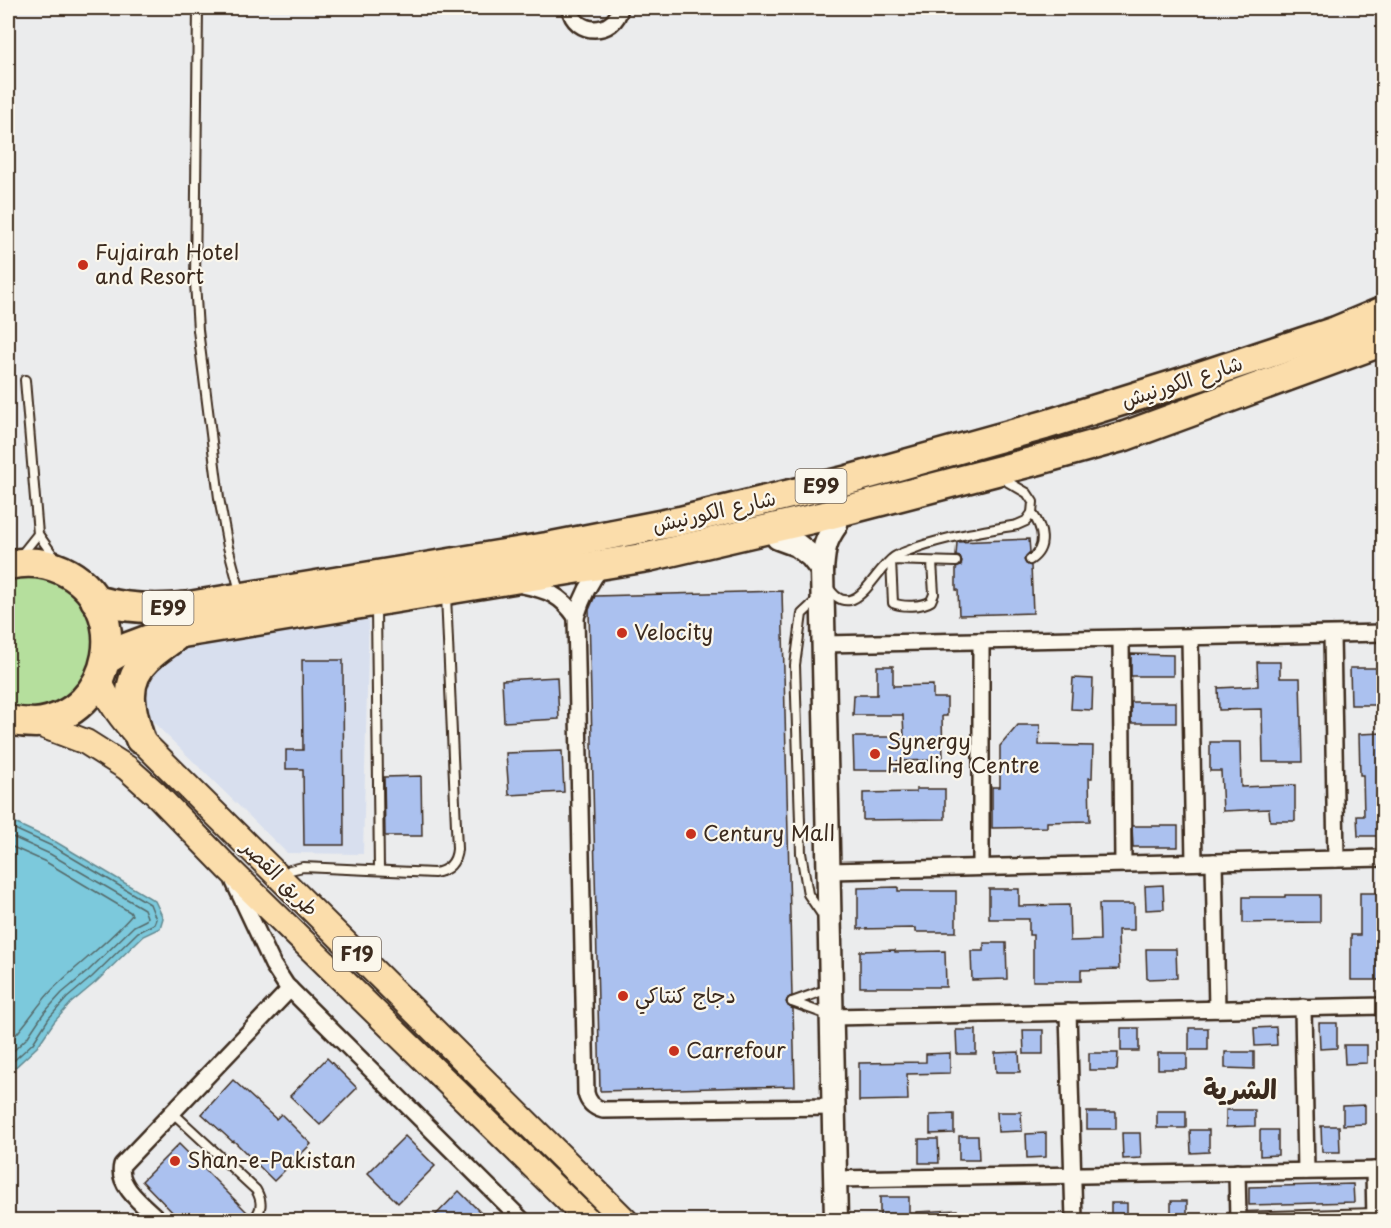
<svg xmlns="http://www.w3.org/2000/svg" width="1391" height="1228" font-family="'Playpen Sans','Playpen Sans Arabic',sans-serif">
  <rect width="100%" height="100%" fill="#ebeced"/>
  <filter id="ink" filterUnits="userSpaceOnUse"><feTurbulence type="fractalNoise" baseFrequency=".0167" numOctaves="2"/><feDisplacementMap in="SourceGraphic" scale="12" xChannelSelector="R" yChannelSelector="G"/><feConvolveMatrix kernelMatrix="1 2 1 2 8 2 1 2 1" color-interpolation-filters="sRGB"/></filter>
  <g filter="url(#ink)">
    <path fill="#d8dfee" d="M369 609 363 854 287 853 152 721 145 708 142 677 158 653Z"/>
    <path fill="#b5df9d" stroke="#78845e" stroke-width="1.5" d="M8 576 54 577 81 597 97 638 86 681 47 710H8Z"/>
    <path fill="#7cc9dc" stroke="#628990" stroke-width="1.5" d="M8 820 56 842 155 901 163 918 160 928 143 936 96 982 71 1003 54 1022 37 1047 8 1074Z"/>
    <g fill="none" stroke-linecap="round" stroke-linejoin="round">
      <g stroke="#556a6a" stroke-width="1.5">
        <path d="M8 826 54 847 150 904 156 919 154 924 138 932 92 977 67 998 49 1018 33 1043 8 1066"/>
        <path d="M8 835 50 854 144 909 147 917 146 920 134 926 87 972 62 993 43 1014 27 1038 8 1056"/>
        <path d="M8 845 46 862 130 912 132 915C110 941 81 962 56 986 38 1003 26 1026 8 1043"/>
      </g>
    </g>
    <g fill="#abc1ef" stroke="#3b2a1e" stroke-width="1.5">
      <path d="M1029 539 1030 552 1026 556 1024 560 1026 564 1031 566 1033 613 959 615 958 590H956V568L961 566 962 562 960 557 956 556 957 542Z"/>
      <path d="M782 591 792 996 788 998 786 1002 788 1006 793 1009 795 1086 600 1091 589 610 595 596Z"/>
      <path d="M1131 654 1173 655V676H1131Z"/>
      <path d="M302 660H343L344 845H304L303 769H286V750H303Z"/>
      <path d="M1257 662H1280V678H1300L1302 762H1263L1262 709 1219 710 1218 688 1258 686Z"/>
      <path d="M877 666H893V686L933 685V698H947V716H942L943 760 897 761V770H854L853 737H904L903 715H853L854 695H877Z"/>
      <path d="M1350 668H1381L1382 705H1351Z"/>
      <path d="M557 677 559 719 504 722 502 680Z"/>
      <path d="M1073 678 1093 679 1092 710 1071 709Z"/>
      <rect x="1131" y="702" width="45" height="21"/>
      <path d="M1018 725H1040L1039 745 1093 746 1092 778H1089L1090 821 1047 822V827L992 828V787H1000V746Z"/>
      <path d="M1383 733V836H1358L1357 816H1364L1363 775H1360L1359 734Z"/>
      <path d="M1210 742H1240L1241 787 1295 785V821H1270L1269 809 1223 811 1221 771H1210Z"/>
      <path d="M562 751 564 792 509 795 506 753Z"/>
      <path d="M421 776 422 836H385L384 777Z"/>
      <path d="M916 789H945V819L863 820V793L916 792Z"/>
      <path d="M1132 826H1178V847H1133Z"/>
      <path d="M1163 885 1164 909 1146 910 1145 886Z"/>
      <path d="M898 887V891H956V932H916V928L858 929V888Z"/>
      <path d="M989 889H1019V906L1069 905 1070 941 1100 940 1099 904H1134V930H1118L1119 969 1081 970V981H1033V935H1029V919H989Z"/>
      <path d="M1360 893H1383V980H1351V935H1360Z"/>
      <path d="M1285 895H1320V922L1243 923V897H1285Z"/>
      <path d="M984 943H1006L1007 979 972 980 971 951H984Z"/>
      <path d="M1146 949H1176L1177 978 1147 979Z"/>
      <path d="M895 950V952L945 951 946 987H860V951Z"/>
      <path d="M1319 1023H1337V1048L1320 1049Z"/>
      <path d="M1276 1027 1277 1045 1255 1046 1254 1028Z"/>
      <rect x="1121" y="1028" width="18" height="23"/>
      <rect x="1189" y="1028" width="19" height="22"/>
      <path d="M956 1030H976V1054H957Z"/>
      <path d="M1023 1030H1043V1054H1024Z"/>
      <path d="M1344 1045H1367V1063L1345 1064Z"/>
      <path d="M1019 1052 1020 1072H996L995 1053Z"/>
      <path d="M1225 1052H1254V1069L1225 1068Z"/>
      <path d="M950 1053V1073L907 1074 908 1100 859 1101V1063L926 1062V1054Z"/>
      <path d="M1089 1053H1118L1117 1070H1089Z"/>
      <rect x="1158" y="1053" width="29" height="16"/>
      <path d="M327 1058 357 1088 320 1125 290 1096Z"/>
      <path d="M233 1080 276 1119 281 1114 311 1144 274 1181 234 1141 233 1142 202 1114Z"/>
      <path d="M1365 1105V1124L1343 1125V1106Z"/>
      <path d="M1226 1110H1255V1126L1226 1127Z"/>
      <rect x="1157" y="1111" width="29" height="17"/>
      <path d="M997 1112H1021L1022 1131 998 1132Z"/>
      <rect x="1087" y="1112" width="29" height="17"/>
      <path d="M954 1114V1133L930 1134V1115Z"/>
      <path d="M1321 1126H1339L1340 1152H1322Z"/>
      <path d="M1190 1130H1209V1152L1191 1153Z"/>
      <path d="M1260 1130H1278V1155L1260 1156Z"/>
      <path d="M1046 1133V1157L1027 1158 1026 1134Z"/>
      <path d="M1122 1133H1140L1141 1158 1123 1159Z"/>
      <path d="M405 1136 435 1166 398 1203 368 1173Z"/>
      <path d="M959 1136H978L979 1160H959Z"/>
      <path d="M919 1139H938L939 1163H919Z"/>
      <path d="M179 1144 249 1214 243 1221H181L142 1181Z"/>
      <path d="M1353 1184 1354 1202 1249 1205V1187Z"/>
      <path d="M459 1191 489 1221H430Z"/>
      <rect x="880" y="1197" width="29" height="24"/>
      <rect x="1171" y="1201" width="16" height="20"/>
      <rect x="1111" y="1203" width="16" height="18"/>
      <path d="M957 1210V1221H916V1212Z"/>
    </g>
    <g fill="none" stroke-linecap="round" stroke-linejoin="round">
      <g stroke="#3b2a1e" stroke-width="12">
        <g id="lane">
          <path d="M198 8 195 282 198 330 219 498 228 547 240 591"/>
          <path d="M25 380 38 534 55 558"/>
          <path d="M22 554 38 534"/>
          <path d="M1030 560C1048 548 1043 528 1032 513"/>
          <path d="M932 562 934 594 931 601C922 607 902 607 893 603L891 560 956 562"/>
          <path d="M828 587C833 594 839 602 850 600 867 596 880 565 896 556 903 552 911 550 918 547 950 536 983 531 1017 525L1026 521 1032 513 1033 502 1027 493 1008 482"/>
          <path d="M818 599 802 614 795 665 801 853 808 894 823 916"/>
          <path d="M376 608 379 870"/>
          <path d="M284 875 290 870 303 867 434 873C448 871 456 863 457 849L446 595"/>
          <path d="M792 1002 828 1015"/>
          <path d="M792 1002 828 989"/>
          <path d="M172 1112 256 1190C263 1202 262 1210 253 1220"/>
          <path d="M1238 1217 1375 1213"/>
        </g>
      </g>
      <g stroke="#3b2a1e" stroke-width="20">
        <g id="street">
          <path d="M570 8C574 36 615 36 620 8"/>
          <path d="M603 565C590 581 582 597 576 617L586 1093C588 1102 593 1107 603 1110L834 1107"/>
          <path d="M522 585C547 590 561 595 576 617"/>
          <path d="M1332 635 1336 859"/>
          <path d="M1190 638 1194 862"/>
          <path d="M1121 639 1123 864"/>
          <path d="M981 642V867"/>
          <path d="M824 644 1384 633"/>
          <path d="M1214 862 1217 1009"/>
          <path d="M829 871 1384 858"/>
          <path d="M234 882 273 965 286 985 522 1220"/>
          <path d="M1303 1007 1306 1171"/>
          <path d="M1068 1012 1074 1220"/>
          <path d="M832 1017 1384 1006"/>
          <path d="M1374 1170 1375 1220"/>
          <path d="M1237 1172 1238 1220"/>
          <path d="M835 1179 1384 1170"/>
          <path d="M159 1220C146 1207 116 1186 122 1165L290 989"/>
        </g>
      </g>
      <g stroke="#3b2a1e" stroke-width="27">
        <g id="secondary">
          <path d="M836 525C824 542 824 549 822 570L836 1220"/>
          <path d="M778 538 797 545 811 556 822 570"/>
        </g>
      </g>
      <g stroke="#3b2a1e" stroke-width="28">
        <g id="primary">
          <path d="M99 680C109 703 123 721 140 739L625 1220"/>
          <path d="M36 723 86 742 127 768 156 794 228 868 588 1220"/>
        </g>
      </g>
      <g stroke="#3b2a1e" stroke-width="33">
        <g id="highway">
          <path d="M8 565C26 561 45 562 62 570 135 604 115 715 35 723 26 723 17 722 8 720"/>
          <path d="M95 600C127 609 157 610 189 606L547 547 680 521 848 480 1045 425 1179 383 1336 331 1384 311"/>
          <path d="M106 660 128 647 152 638 648 557 820 517 1039 460 1125 436 1384 341"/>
          <path d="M140 739C131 710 122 682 148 658 156 650 166 644 175 637"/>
        </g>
      </g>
      <use href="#lane" stroke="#fbf7ec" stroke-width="8"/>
      <use href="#street" stroke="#fbf7ec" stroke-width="15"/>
      <use href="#secondary" stroke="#fbf7ec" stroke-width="22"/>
      <use href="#primary" stroke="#fbddab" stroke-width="24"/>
      <use href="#highway" stroke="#fbddab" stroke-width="28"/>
    </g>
  </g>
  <g fill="#c8321e" stroke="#fbf7ec" stroke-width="2">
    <circle cx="83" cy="265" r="6"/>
    <circle cx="622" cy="633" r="6"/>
    <circle cx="875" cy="754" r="6"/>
    <circle cx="691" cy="834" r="6"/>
    <circle cx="623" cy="996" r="6"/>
    <circle cx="674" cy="1051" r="6"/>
    <circle cx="175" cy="1161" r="6"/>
  </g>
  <g text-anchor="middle" stroke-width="4.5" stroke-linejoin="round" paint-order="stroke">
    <g fill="#fbf7ec" stroke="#75685c" stroke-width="1.5">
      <rect x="795.5" y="469" width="51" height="34" rx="4.5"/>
      <rect x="142.5" y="591" width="51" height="34" rx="4.5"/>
      <rect x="333" y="937" width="48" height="34" rx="4.5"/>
    </g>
    <g font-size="20" font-weight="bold" fill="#3b2a1e">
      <text x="821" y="493">E99</text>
      <text x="168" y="615">E99</text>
      <text x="357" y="961">F19</text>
    </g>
    <g font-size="21" fill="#3b2a1e" stroke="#fbf7ec" text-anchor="start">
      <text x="95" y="260">Fujairah Hotel<tspan x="95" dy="24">and Resort</tspan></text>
      <text x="634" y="640">Velocity</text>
      <text x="887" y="749">Synergy<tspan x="887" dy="24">Healing Centre</tspan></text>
      <text x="703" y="841">Century Mall</text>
      <text x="635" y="1003">دجاج كنتاكي</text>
      <text x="686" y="1058">Carrefour</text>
      <text x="187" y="1168">Shan-e-Pakistan</text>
    </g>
    <g font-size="21" fill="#3b2a1e" stroke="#fbf7ec">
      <text transform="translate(1182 382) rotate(-18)" y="7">شارع الكورنيش</text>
      <text transform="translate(714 512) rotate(-13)" y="7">شارع الكورنيش</text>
      <text transform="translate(280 878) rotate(45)" y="7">طريق القصر</text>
    </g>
    <g font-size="27" font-weight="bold" fill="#3b2a1e" stroke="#fbf7ec">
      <text x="1240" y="1099">الشرية</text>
    </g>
  </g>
  <rect width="1391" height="1228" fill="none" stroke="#fbf7ec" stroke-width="30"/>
  <rect x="15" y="15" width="1361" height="1198" fill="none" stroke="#3b2a1e" stroke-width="2" filter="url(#ink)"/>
</svg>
